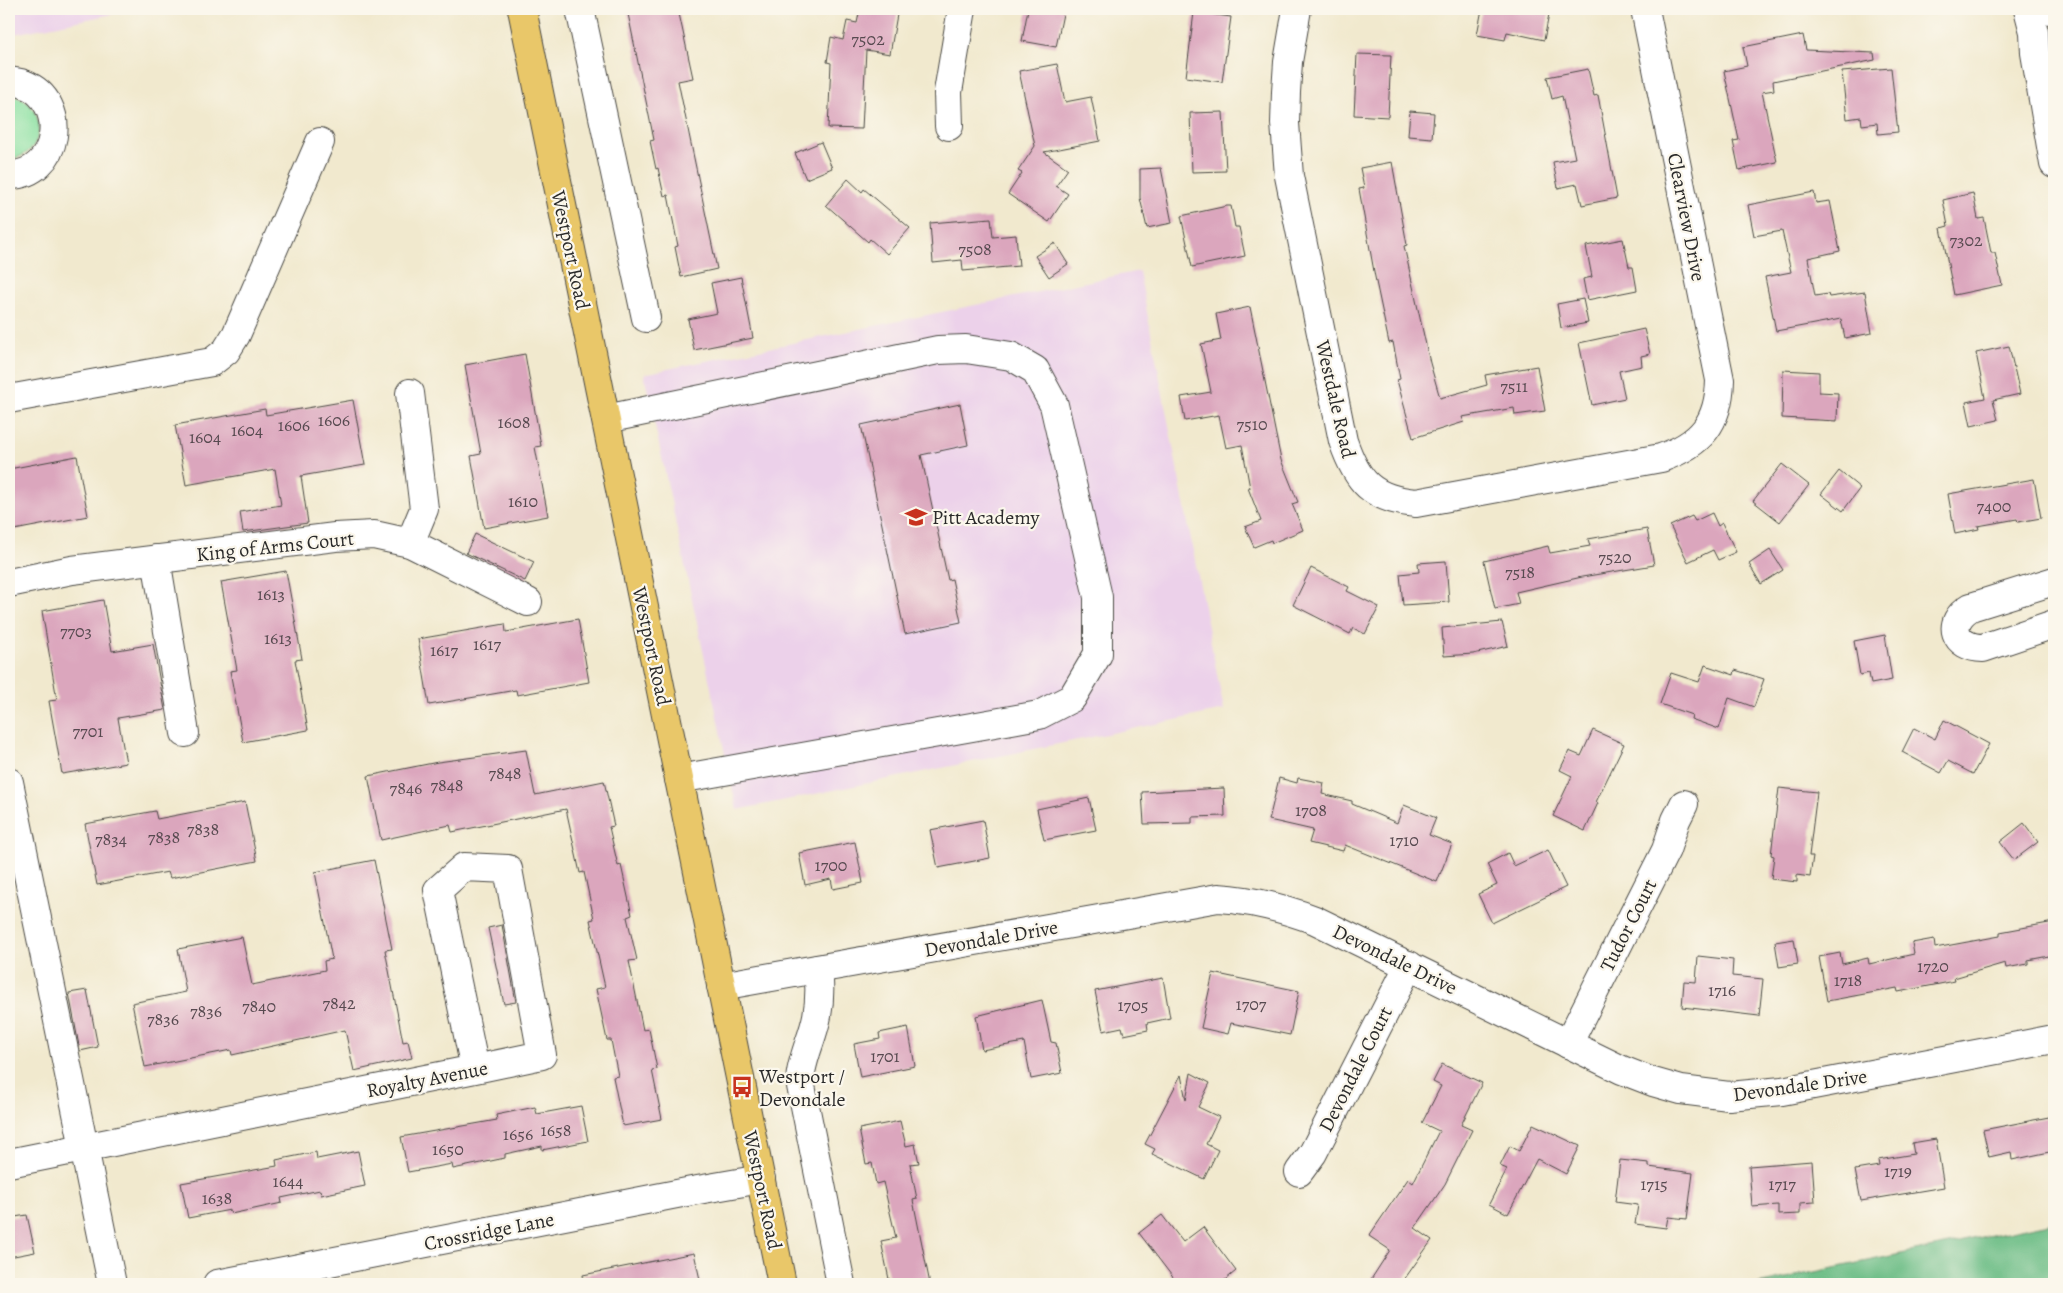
<svg xmlns="http://www.w3.org/2000/svg" width="2063" height="1293" font-family="Alegreya,serif">
  <rect width="100%" height="100%" fill="#fbf7ec"/>
  <filter id="ink" filterUnits="userSpaceOnUse"><feTurbulence type="fractalNoise" baseFrequency=".02" numOctaves="2"/><feDisplacementMap in="SourceGraphic" scale="10" xChannelSelector="R" yChannelSelector="G"/><feConvolveMatrix kernelMatrix="1 2 1 2 8 2 1 2 1" color-interpolation-filters="sRGB"/></filter>
  <filter id="wash" filterUnits="userSpaceOnUse"><feTurbulence type="fractalNoise" baseFrequency=".0096" numOctaves="4" result="noise"/><feDisplacementMap in="SourceGraphic" scale="20" xChannelSelector="R" yChannelSelector="G"/><feGaussianBlur stdDeviation="1.12" result="paint"/><feColorMatrix in="noise" values="0 0 0 0 0 0 0 0 0 0 0 0 0 0 0 0 0 1.4 0 .05"/><feComposite in="paint" operator="in"/></filter>
  <g filter="url(#wash)">
    <rect width="100%" height="100%" fill="#f1e9ce"/>
    <g fill="#ecd1ea">
      <path d="M9 9H138L9 35Z"/>
      <path d="M1139 271 1224 710 737 810 644 374Z"/>
    </g>
    <path fill="#8ce1a3" stroke="#5c8667" d="M9 95C49 101 48 156 9 159Z"/>
    <path fill="#71bf89" stroke="#4e755a" d="M2054 1222V1284H1757Z"/>
    <g id="blocks">
      <g fill="#dba6bd">
        <path d="M627 9H678L693 78 678 81 717 269 681 277 675 247 678 246 668 195 664 196 658 168 656 169 650 141 654 140Z"/>
        <path d="M860 9H898L890 54 866 50 862 129 828 128 831 63 827 62 831 37 843 40 847 21 857 23Z"/>
        <path d="M1028 9H1064L1056 47 1022 41Z"/>
        <path d="M1482 9H1550L1544 40 1507 32 1505 40 1477 35Z"/>
        <path d="M1194 12 1231 17 1222 82 1186 77Z"/>
        <path d="M1803 35 1806 50 1874 53 1875 60 1773 81 1774 90 1762 92 1777 162 1739 170 1733 141 1739 140 1724 71 1747 66 1743 47Z"/>
        <path d="M1357 54 1391 55 1388 117 1354 115Z"/>
        <path d="M1057 64 1065 102 1091 97 1100 141 1044 152 1068 169 1056 186 1068 194 1049 222 1008 194 1022 173 1018 171 1035 146 1019 71Z"/>
        <path d="M1891 68 1898 132 1878 134 1877 123 1862 125 1861 117 1847 119 1842 72Z"/>
        <path d="M1588 69 1594 96 1598 95 1617 198 1582 205 1577 184 1558 188 1553 162 1575 158 1562 96 1552 99 1547 77Z"/>
        <path d="M1410 111 1434 113 1432 138 1408 136Z"/>
        <path d="M1223 112 1226 171 1192 172 1190 113Z"/>
        <path d="M821 142 832 168 806 179 795 153Z"/>
        <path d="M1392 162 1407 245 1404 246 1430 363 1440 398 1487 385 1485 375 1537 366 1545 411 1515 415 1514 408 1462 417 1464 422 1413 438 1397 380 1400 379 1393 342 1389 343 1375 277 1359 189 1364 188 1360 168Z"/>
        <path d="M1161 168 1172 223 1147 228 1140 198V169Z"/>
        <path d="M848 179 862 192 864 189 910 228 887 254 870 239 868 242 826 205Z"/>
        <path d="M1814 192 1816 203 1830 201 1840 251 1808 258 1815 296 1828 294 1829 297 1865 292 1872 333 1845 338 1841 319 1776 331 1765 277 1791 272 1782 231 1754 236 1748 205Z"/>
        <path d="M1973 193 1978 219 1984 218 1991 253H1995L2002 285 1954 295 1941 228 1948 226 1943 200Z"/>
        <path d="M1227 206H1231L1235 227H1239L1245 256 1192 267 1181 216Z"/>
        <path d="M991 218 993 237 1016 235 1019 266 963 271 962 260 933 263 930 223Z"/>
        <path d="M1623 239 1629 267H1633L1637 290 1587 300 1583 279 1592 277 1586 246Z"/>
        <path d="M1055 243 1068 264 1049 277 1035 256Z"/>
        <path d="M741 277 753 338 694 350 688 319 717 313 711 283Z"/>
        <path d="M1583 299 1588 323 1561 328 1557 304Z"/>
        <path d="M1250 307 1281 460 1298 502 1292 504 1303 530 1272 543 1271 540 1254 547 1245 527 1261 521 1248 488H1250L1242 445 1226 448 1219 415 1185 421 1181 397 1211 392 1201 344 1221 340 1216 314Z"/>
        <path d="M1644 329 1650 354 1641 356 1642 366 1619 371 1625 398 1592 405 1579 343Z"/>
        <path d="M2009 346 2020 394 1993 400 1998 420 1971 426 1966 402 1985 398 1976 353Z"/>
        <path d="M525 354 541 446 535 447 548 516 484 528 471 456 481 454 465 365Z"/>
        <path d="M1783 370 1819 372V392L1838 393 1837 421 1782 418Z"/>
        <path d="M353 400 365 465 301 476 308 523 243 532 240 512 281 505 275 469 186 485 175 425 265 409 266 415Z"/>
        <path d="M960 404 968 445 921 455 948 580 952 579 961 622 905 634 861 425Z"/>
        <path d="M77 456 88 516 9 531V469Z"/>
        <path d="M1782 464 1809 485 1780 522 1753 501Z"/>
        <path d="M1839 471 1860 488 1843 511 1821 494Z"/>
        <path d="M2034 479 2041 518 2018 522 2017 519 1978 526 1979 529 1955 534 1948 494Z"/>
        <path d="M1712 513 1718 526 1722 523 1736 552 1718 560 1713 550 1688 562 1670 526 1692 516 1695 521Z"/>
        <path d="M1647 529 1654 565 1582 577 1516 592 1519 604 1495 609 1484 561 1548 546 1550 553 1590 546 1588 539Z"/>
        <path d="M475 534 534 562 525 581 466 553Z"/>
        <path d="M1770 550 1783 570 1761 584 1749 564Z"/>
        <path d="M1446 561 1449 602 1403 605 1400 574 1419 572 1418 563Z"/>
        <path d="M1311 568 1349 587 1347 591 1379 607 1365 634 1353 628 1350 634 1293 605Z"/>
        <path d="M286 571 302 659 295 660 308 730 243 742 230 671 237 670 221 582Z"/>
        <path d="M103 600 112 651 153 644 165 710 118 718 126 763 62 774 49 701 57 700 42 611Z"/>
        <path d="M578 619 589 682 517 695 516 690 429 705 418 639 505 624 506 632Z"/>
        <path d="M1502 622 1508 646 1473 654 1444 656 1442 628Z"/>
        <path d="M1885 635 1892 680 1871 684 1869 673 1860 675 1854 641Z"/>
        <path d="M1705 665 1734 675 1735 670 1764 679 1754 707 1729 698 1719 729 1691 719 1692 715 1660 704 1671 673 1699 682Z"/>
        <path d="M1944 720 1989 744 1973 774 1948 761 1941 773 1902 752 1914 728 1935 739Z"/>
        <path d="M1593 730 1624 744 1596 802 1598 803 1585 831 1553 816 1572 776 1560 770 1569 751 1581 756Z"/>
        <path d="M526 750 535 795 604 781 614 826 609 827 618 866 621 865 632 915 627 917 637 960 629 961 643 1030 649 1029 657 1069 652 1070 662 1119 623 1126 613 1077 618 1076 611 1040H607L596 989 605 987 590 920 594 919 584 872 580 873 566 809 452 832 450 825 381 840 368 776 438 762Z"/>
        <path d="M1279 778 1297 783 1298 778 1324 783 1322 794 1352 801V804L1397 823 1404 805 1436 818 1429 835 1452 844 1437 882 1345 845 1343 851 1309 843 1313 830 1269 820Z"/>
        <path d="M1224 788 1225 816 1192 817V823L1144 824 1142 792Z"/>
        <path d="M1779 788 1817 792 1809 856H1813L1810 877 1797 875V882L1771 879 1774 856 1771 855Z"/>
        <path d="M1089 798 1096 830 1044 840 1037 809Z"/>
        <path d="M245 802 257 861 170 878 168 872 97 885 85 824 155 811 157 819Z"/>
        <path d="M983 820 990 858 938 868 930 830Z"/>
        <path d="M2024 823 2038 842 2014 860 2000 842Z"/>
        <path d="M855 842 863 883 833 889 831 879 805 885 799 853Z"/>
        <path d="M1548 850 1566 887 1492 923 1478 894 1497 885 1487 864 1508 853 1514 866Z"/>
        <path d="M374 860 392 949 385 950 403 1042 408 1041 412 1058 354 1071 345 1030 232 1055 231 1050 145 1067 132 1003 186 992 178 949 242 937 252 985 325 970 324 961 332 959 315 872Z"/>
        <path d="M2054 922V955L2028 960V964L2006 968 2005 963 1954 978 1955 981 1898 992 1897 988 1827 1001 1819 957 1840 953 1842 964 1868 958 1869 964 1914 954 1912 943 1934 939 1935 948 2000 936V932Z"/>
        <path d="M502 925 516 1002 504 1004 488 928Z"/>
        <path d="M1794 939 1798 964 1779 967 1775 942Z"/>
        <path d="M1698 956 1733 960 1732 976 1763 979 1759 1016 1682 1007 1684 981 1696 982Z"/>
        <path d="M1213 973 1299 991 1290 1035 1231 1023 1228 1034 1201 1028Z"/>
        <path d="M1163 978 1170 1018 1147 1023 1148 1030 1124 1035 1122 1027 1103 1031 1095 991Z"/>
        <path d="M87 990 98 1047 80 1051 69 993Z"/>
        <path d="M1042 1000 1051 1042 1056 1043 1062 1073 1031 1079 1024 1042 982 1050 976 1016Z"/>
        <path d="M908 1027 915 1066 860 1077 854 1044 880 1039 879 1033Z"/>
        <path d="M1442 1064 1482 1083 1461 1125 1472 1130 1445 1184 1415 1228 1432 1240 1401 1284H1368L1390 1250 1369 1236 1408 1179 1413 1183 1439 1131 1422 1123 1441 1086 1433 1082Z"/>
        <path d="M1191 1073 1210 1083 1198 1107 1219 1117 1206 1144 1218 1150 1204 1179 1152 1154 1155 1149 1145 1144 1181 1075 1186 1100Z"/>
        <path d="M581 1106 588 1141 542 1150V1146L505 1154V1158L453 1169 452 1164 408 1172 401 1137 497 1120 496 1115 535 1107 537 1114Z"/>
        <path d="M2054 1116V1151L2012 1160 2011 1152 1989 1157 1983 1130Z"/>
        <path d="M900 1121 906 1146 915 1144 919 1163 910 1164 917 1199 913 1200 930 1284H890L881 1241 896 1238 883 1182 876 1184 872 1163 866 1164 859 1129Z"/>
        <path d="M1533 1124 1580 1146 1566 1174 1537 1159 1508 1214 1489 1204 1507 1169 1500 1166 1510 1146 1519 1151Z"/>
        <path d="M1936 1139 1944 1187 1861 1201 1855 1170 1879 1166 1878 1160 1914 1154 1912 1143Z"/>
        <path d="M358 1151 365 1186 321 1195 320 1190 281 1198 282 1203 231 1214 230 1210 188 1218 181 1183 277 1166 276 1160 316 1152 317 1159Z"/>
        <path d="M1620 1160 1649 1163V1167L1693 1173 1687 1219 1668 1217 1666 1228 1635 1224 1638 1205 1615 1202Z"/>
        <path d="M1812 1161 1815 1202 1800 1203V1214L1778 1215V1205L1752 1207 1749 1166Z"/>
        <path d="M27 1215 35 1252 9 1257V1218Z"/>
        <path d="M1162 1215 1183 1242 1203 1227 1236 1271 1220 1284H1178L1139 1233Z"/>
        <path d="M694 1253 701 1284H584L583 1275Z"/>
      </g>
    </g>
  </g>
  <g filter="url(#ink)">
    <use href="#blocks" fill-opacity="0" stroke="#494843" stroke-width="1"/>
    <g fill="none" stroke-linecap="round" stroke-linejoin="round">
      <g stroke="#494843" stroke-width="30">
        <g id="minor">
          <path d="M580 9 646 318"/>
          <path d="M1297 9 1288 62 1286 92 1285 123 1289 176 1343 441C1357 482 1372 499 1416 503L1661 458C1701 444 1719 423 1720 380L1645 9"/>
          <path d="M2028 9 2034 32 2035 53 2054 164"/>
          <path d="M2032 9 2054 10"/>
          <path d="M9 81C14 82 20 82 24 84 71 102 59 176 9 175"/>
          <path d="M949 126 948 92 962 9"/>
          <path d="M9 399 212 362 226 351 236 335 320 142"/>
          <path d="M606 419 938 350 966 349 1011 356 1035 370 1054 405 1098 597V654L1072 698 1039 715 679 779"/>
          <path d="M410 543 424 509 410 393"/>
          <path d="M156 559 185 733"/>
          <path d="M2054 581 1971 607C1945 622 1954 648 1983 648L2054 624"/>
          <path d="M9 583 72 570 335 537 374 535 410 543 528 602"/>
          <path d="M9 782 112 1284"/>
          <path d="M818 969C820 985 820 1000 817 1016 813 1038 801 1059 800 1081L841 1284"/>
          <path d="M721 986 1218 898C1252 900 1283 908 1315 920L1622 1070 1653 1082 1681 1090 1729 1096 1782 1091 2054 1039"/>
          <path d="M1568 1044 1666 850 1676 820 1684 804"/>
          <path d="M9 1163 475 1069 542 1055 508 869 464 867 438 890 475 1069"/>
          <path d="M1299 1172 1313 1153 1409 965"/>
          <path d="M217 1284 692 1191 761 1179"/>
        </g>
      </g>
      <g stroke="#494843" stroke-width="30">
        <path id="major" d="M522 9 782 1284"/>
      </g>
      <use href="#minor" stroke="#fff" stroke-width="28"/>
      <use href="#major" stroke="#e9c769" stroke-width="28"/>
    </g>
  </g>
  <defs>
    <g id="school-bare" transform="scale(1.725)"><path d="M0-5L7-2L0 1L-7-2ZM-4 1L0 2.5L4 1V4Q0 6-4 4Z" fill="#c8321e" stroke="#fbf7ec" stroke-width="2.5" paint-order="stroke"/></g>
    <g id="bus-bare" transform="scale(1.725)"><path d="M-5-6H5V4H4V6H2V4H-2V6H-4V4H-5ZM-3.5-4V0h7V-4ZM-3.5 1.2v1.5H-2V1.2ZM2 1.2v1.5H3.5V1.2Z" fill="#c8321e" stroke="#fbf7ec" stroke-width="2.5" paint-order="stroke"/></g>
  </defs>
  <g fill-rule="evenodd">
    <use href="#school-bare" x="916" y="517"/>
    <use href="#bus-bare" x="742" y="1087"/>
  </g>
  <g text-anchor="middle" stroke-width="4.5" stroke-linejoin="round" paint-order="stroke">
    <g font-size="18" fill="#574a50">
      <text x="868" y="45">7502</text>
      <text x="1966" y="246">7302</text>
      <text x="975" y="255">7508</text>
      <text x="1514" y="392">7511</text>
      <text x="334" y="426">1606</text>
      <text x="514" y="428">1608</text>
      <text x="1252" y="430">7510</text>
      <text x="294" y="431">1606</text>
      <text x="247" y="436">1604</text>
      <text x="205" y="443">1604</text>
      <text x="523" y="507">1610</text>
      <text x="1994" y="512">7400</text>
      <text x="1615" y="563">7520</text>
      <text x="1520" y="578">7518</text>
      <text x="271" y="600">1613</text>
      <text x="76" y="637">7703</text>
      <text x="278" y="644">1613</text>
      <text x="487" y="650">1617</text>
      <text x="444" y="656">1617</text>
      <text x="88" y="737">7701</text>
      <text x="505" y="779">7848</text>
      <text x="447" y="791">7848</text>
      <text x="406" y="794">7846</text>
      <text x="1311" y="816">1708</text>
      <text x="203" y="835">7838</text>
      <text x="164" y="843">7838</text>
      <text x="111" y="845">7834</text>
      <text x="1404" y="846">1710</text>
      <text x="831" y="871">1700</text>
      <text x="1933" y="972">1720</text>
      <text x="1848" y="986">1718</text>
      <text x="1722" y="996">1716</text>
      <text x="339" y="1009">7842</text>
      <text x="1251" y="1010">1707</text>
      <text x="1133" y="1011">1705</text>
      <text x="259" y="1012">7840</text>
      <text x="206" y="1017">7836</text>
      <text x="163" y="1025">7836</text>
      <text x="885" y="1062">1701</text>
      <text x="556" y="1136">1658</text>
      <text x="518" y="1140">1656</text>
      <text x="448" y="1155">1650</text>
      <text x="1898" y="1177">1719</text>
      <text x="288" y="1187">1644</text>
      <text x="1654" y="1190">1715</text>
      <text x="1782" y="1190">1717</text>
      <text x="217" y="1204">1638</text>
    </g>
    <g font-size="20" fill="#2b2b2b" stroke="#fbf7ec">
      <text transform="translate(1687 217) rotate(79)" y="7">Clearview Drive</text>
      <text transform="translate(571 250) rotate(78)" y="7">Westport Road</text>
      <text transform="translate(1336 399) rotate(77)" y="7">Westdale Road</text>
      <text transform="translate(275 546) rotate(-6)" y="7">King of Arms Court</text>
      <text transform="translate(652 646) rotate(78)" y="7">Westport Road</text>
      <text transform="translate(1628 925) rotate(-63)" y="7">Tudor Court</text>
      <text transform="translate(991 938) rotate(-10)" y="7">Devondale Drive</text>
      <text transform="translate(1395 959) rotate(26)" y="7">Devondale Drive</text>
      <text transform="translate(1355 1069) rotate(-63)" y="7">Devondale Court</text>
      <text transform="translate(427 1079) rotate(-11)" y="7">Royalty Avenue</text>
      <text transform="translate(1800 1085) rotate(-8)" y="7">Devondale Drive</text>
      <text transform="translate(763 1190) rotate(78)" y="7">Westport Road</text>
      <text transform="translate(489 1231) rotate(-11)" y="7">Crossridge Lane</text>
    </g>
    <g font-size="20" fill="#2b2b2b" stroke="#fbf7ec" text-anchor="start">
      <text x="932" y="524">Pitt Academy</text>
      <text x="759" y="1083">Westport /<tspan x="759" dy="23">Devondale</tspan></text>
    </g>
  </g>
  <rect width="2063" height="1293" fill="none" stroke="#fbf7ec" stroke-width="30"/>
</svg>
